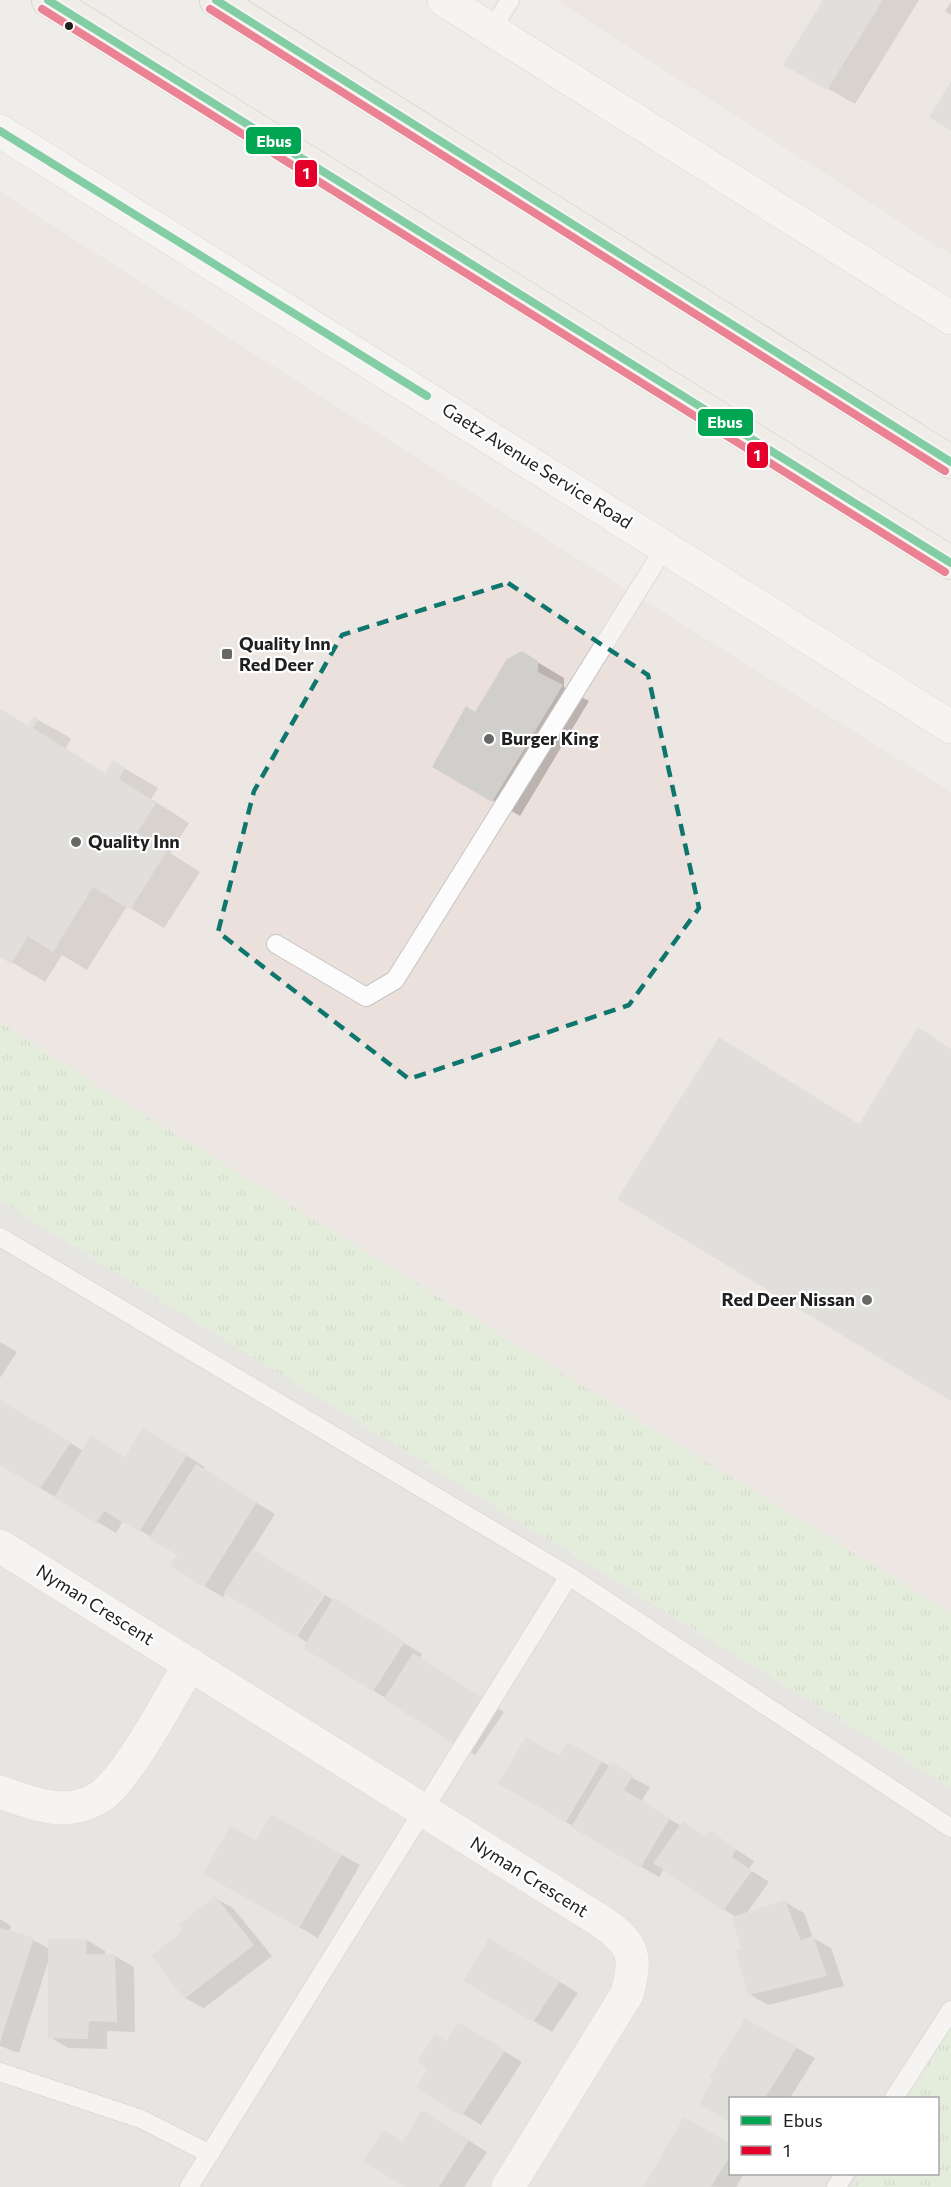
<svg xmlns="http://www.w3.org/2000/svg" width="951" height="2187" font-family="Commissioner,sans-serif">
  <defs>
    <pattern id="grass-tufts" width="24" height="20" patternUnits="userSpaceOnUse" patternTransform="scale(1.5)"><rect width="24" height="20" fill="#d7eaca"/><path d="M3 7l-1-3M5 7V3M7 7l1-3M15 17l-1-3M17 17v-4M19 17l1-3" fill="none" stroke="#b8c8ad"/></pattern>
  </defs>
  <rect width="100%" height="100%" fill="#eeede9"/>
  <path fill="#dddcda" d="M0 1201 951 1788V2027L907 2098H730V2174H860L852 2187H0Z"/>
  <g fill="#ebe0dc">
    <path d="M556 0H951V255Z"/>
    <path d="M0 192 474 494 951 792V1613L104 1090 0 1022Z"/>
  </g>
  <g fill="url(#grass-tufts)">
    <path d="M0 1022 104 1090 951 1613V1788L0 1201Z"/>
    <path d="M951 2027V2187H852L860 2174H938V2098H907Z"/>
  </g>
  <g fill="#0003">
    <path d="M825 0H919L855 104 785 64Z"/>
    <path d="M951 2V15L945 11Z"/>
    <path d="M522 653 564 678V687L589 701 520 816 434 766Z"/>
    <path d="M0 709 29 727 34 718 67 736 71 739 65 749 106 774 114 762 158 788 151 799 189 823 170 853 200 872 164 928 127 906 87 970 62 955 45 982 0 955Z"/>
    <path d="M0 1342 17 1352 0 1378Z"/>
    <path d="M0 1402 84 1451 126 1458 162 1441 205 1467 203 1470 275 1514 223 1597 204 1586 179 1555 152 1537 123 1521 116 1533 0 1464Z"/>
    <path d="M325 1595 422 1654 420 1658 504 1712 475 1755 305 1647 308 1643 297 1636Z"/>
    <path d="M568 1744 650 1787 641 1802 681 1826 683 1823 706 1837 711 1833 754 1861 749 1869 769 1882 746 1914 785 1902 804 1913 813 1938 831 1948 844 1986 768 2005 749 1994 737 1918 664 1869 659 1877 500 1783 560 1758Z"/>
    <path d="M272 1816 360 1865 318 1938 205 1874 257 1842Z"/>
    <path d="M215 1898 233 1908 272 1956 204 2008 185 1998V1931Z"/>
    <path d="M0 1919 11 1926 9 1932 33 1940 50 1949 87 1940 105 1951V1956H115L134 1967 135 2032 107 2031V2049L68 2048 50 2037 49 1959 19 2053 0 2046Z"/>
    <path d="M508 1951 578 1993 552 2032 465 1980Z"/>
    <path d="M746 2020 815 2058 790 2098H730V2122L701 2103Z"/>
    <path d="M477 2035 522 2062 481 2125 463 2114 447 2043Z"/>
    <path d="M685 2119 730 2145V2174H744L736 2187 644 2186Z"/>
    <path d="M441 2123 487 2152 464 2187H408L403 2144Z"/>
  </g>
  <g fill="#d1cfcc">
    <path d="M823 0H883L827 90 783 65Z"/>
    <path d="M951 81V131L929 117Z"/>
    <path d="M522 651 538 661V672L563 685 492 802 432 767 466 706 475 712 507 659Z"/>
    <path d="M0 709 27 726 34 716 39 719 33 728 105 773 113 760 125 768 119 779 156 803 137 833 167 851 130 910 93 887 53 952 28 936 11 964 0 957Z"/>
    <path d="M918 1027 951 1049V1401L617 1199 719 1037 859 1124Z"/>
    <path d="M0 1400 71 1442 40 1489 0 1465Z"/>
    <path d="M143 1428 187 1455 139 1532 104 1511 96 1523 54 1498 91 1435 125 1457Z"/>
    <path d="M196 1464 257 1502 204 1587 170 1566 177 1555 149 1538Z"/>
    <path d="M252 1549 324 1593 295 1637 224 1593Z"/>
    <path d="M334 1597 405 1642 373 1691 303 1648Z"/>
    <path d="M413 1653 486 1700 456 1746 384 1699Z"/>
    <path d="M526 1737 559 1756 567 1742 602 1761 566 1822 498 1784Z"/>
    <path d="M611 1762 633 1775 624 1790 670 1818 640 1868 571 1827Z"/>
    <path d="M271 1814 342 1854 299 1928 203 1874 230 1826 256 1840Z"/>
    <path d="M683 1821 705 1836 711 1831 736 1849 732 1857 752 1871 723 1911 653 1863Z"/>
    <path d="M215 1896 254 1945 184 1999 152 1956 183 1930 178 1925Z"/>
    <path d="M785 1900 801 1941 813 1935 827 1976 748 1995 735 1951 741 1949 732 1917Z"/>
    <path d="M0 1928 34 1938 0 2042Z"/>
    <path d="M489 1938 560 1981 533 2022 463 1981Z"/>
    <path d="M48 1939H87L86 1954H115L117 2022 89 2021 88 2039 48 2038Z"/>
    <path d="M745 2018 797 2047 765 2098H730V2123L699 2104 713 2079 709 2078Z"/>
    <path d="M458 2022 505 2050 462 2116 416 2088 428 2069 417 2062 435 2034 447 2041Z"/>
    <path d="M422 2110 469 2140 439 2187H405L363 2161 383 2130 402 2142Z"/>
    <path d="M684 2117 730 2143V2156L711 2187H643Z"/>
  </g>
  <g fill="none" stroke-linecap="round" stroke-linejoin="round">
    <g stroke="#c5c5c3" stroke-width="20">
      <g id="lane">
        <path d="M491 31 510 0"/>
        <path d="M276 944 366 997 395 980 665 547"/>
        <path d="M0 1237 569 1576 951 1828"/>
        <path d="M0 2072 141 2119 210 2154"/>
        <path d="M894 2098 951 2010"/>
        <path d="M189 2187 569 1576"/>
        <path d="M836 2187 845 2174"/>
      </g>
    </g>
    <g stroke="#c5c5c3" stroke-width="34">
      <g id="street">
        <path d="M444 0 951 318"/>
        <path d="M0 131 951 727"/>
        <path d="M0 1546 599 1920C633 1943 638 1954 627 1994L508 2187"/>
        <path d="M0 1792C20 1799 40 1807 62 1808 76 1808 93 1803 104 1794 133 1769 169 1699 190 1664"/>
      </g>
    </g>
    <g stroke="#a49e87" stroke-width="34">
      <g id="primary">
        <path d="M48 0 951 563"/>
        <path d="M216 0 951 462"/>
      </g>
    </g>
    <use href="#lane" stroke="#fcfcfc" stroke-width="18"/>
    <use href="#street" stroke="#fcfcfc" stroke-width="33"/>
    <use href="#primary" stroke="#f1eee6" stroke-width="33"/>
    <g stroke="#fff" stroke-width="12">
      <g id="bus-1">
        <path d="M48 0 951 563"/>
        <path d="M216 0 951 462"/>
        <path d="M0 131 427 396"/>
      </g>
    </g>
    <g stroke="#fff" stroke-width="12">
      <g id="bus-2">
        <path d="M42 9 945 572"/>
        <path d="M210 9 945 471"/>
      </g>
    </g>
    <use href="#bus-1" stroke="#00a651" stroke-width="8"/>
    <use href="#bus-2" stroke="#e4002b" stroke-width="8"/>
  </g>
  <path d="M0 0H951V2187H0ZM508 583 648 675 699 908 629 1005 409 1079 218 932 254 791 342 635Z" fill="#eeede9" fill-opacity=".55" fill-rule="evenodd"/>
  <path fill="none" stroke="#0f766e" stroke-width="4.5" stroke-dasharray="12 8" stroke-linejoin="round" d="M508 583 648 675 699 908 629 1005 409 1079 218 932 254 791 342 635Z"/>
  <circle fill="#202020" stroke="#fff" stroke-width="2" cx="69" cy="26" r="5"/>
  <g fill="#686866" stroke="#fff" stroke-width="2">
    <rect x="221" y="648" width="12" height="12" rx="3"/>
    <circle cx="489" cy="739" r="6"/>
    <circle cx="76" cy="842" r="6"/>
    <circle cx="867" cy="1300" r="6"/>
  </g>
  <g text-anchor="middle" stroke-width="4.5" stroke-linejoin="round" paint-order="stroke">
    <g font-size="18" fill="#202020" stroke="#fff">
      <text transform="translate(537 466) rotate(32)" y="6">Gaetz Avenue Service Road</text>
      <text transform="translate(95 1605) rotate(32)" y="6">Nyman Crescent</text>
      <text transform="translate(529 1877) rotate(32)" y="6">Nyman Crescent</text>
    </g>
    <g font-size="18" font-weight="bold" fill="#202020" stroke="#fff" text-anchor="start">
      <text x="239" y="650">Quality Inn<tspan x="239" dy="21">Red Deer</tspan></text>
      <text x="501" y="745">Burger King</text>
      <text x="88" y="848">Quality Inn</text>
      <text x="855" y="1306" text-anchor="end">Red Deer Nissan</text>
    </g>
  </g>
  <g stroke="#fff" stroke-width="2">
    <rect x="245" y="126" width="57" height="29" rx="6" fill="#00a651"/>
    <rect x="294" y="159" width="24" height="29" rx="6" fill="#e4002b"/>
    <rect x="697" y="408" width="57" height="29" rx="6" fill="#00a651"/>
    <rect x="746" y="441" width="23" height="28" rx="6" fill="#e4002b"/>
  </g>
  <g font-size="16" text-anchor="middle" font-weight="bold" fill="#fff">
    <text x="274" y="147">Ebus</text>
    <text x="306" y="179">1</text>
    <text x="725" y="428">Ebus</text>
    <text x="757" y="461">1</text>
  </g>
  <rect x="729" y="2097" width="210" height="78" fill="#ffffff" stroke="#a6a6a6" stroke-width="1.5"/>
  <rect x="741" y="2116" width="30" height="9" fill="#00a651" stroke="#a6a6a6" stroke-width="1.5"/>
  <text x="783" y="2127" font-size="18" fill="#202020">Ebus</text>
  <rect x="741" y="2146" width="30" height="9" fill="#e4002b" stroke="#a6a6a6" stroke-width="1.5"/>
  <text x="783" y="2157" font-size="18" fill="#202020">1</text>
</svg>
